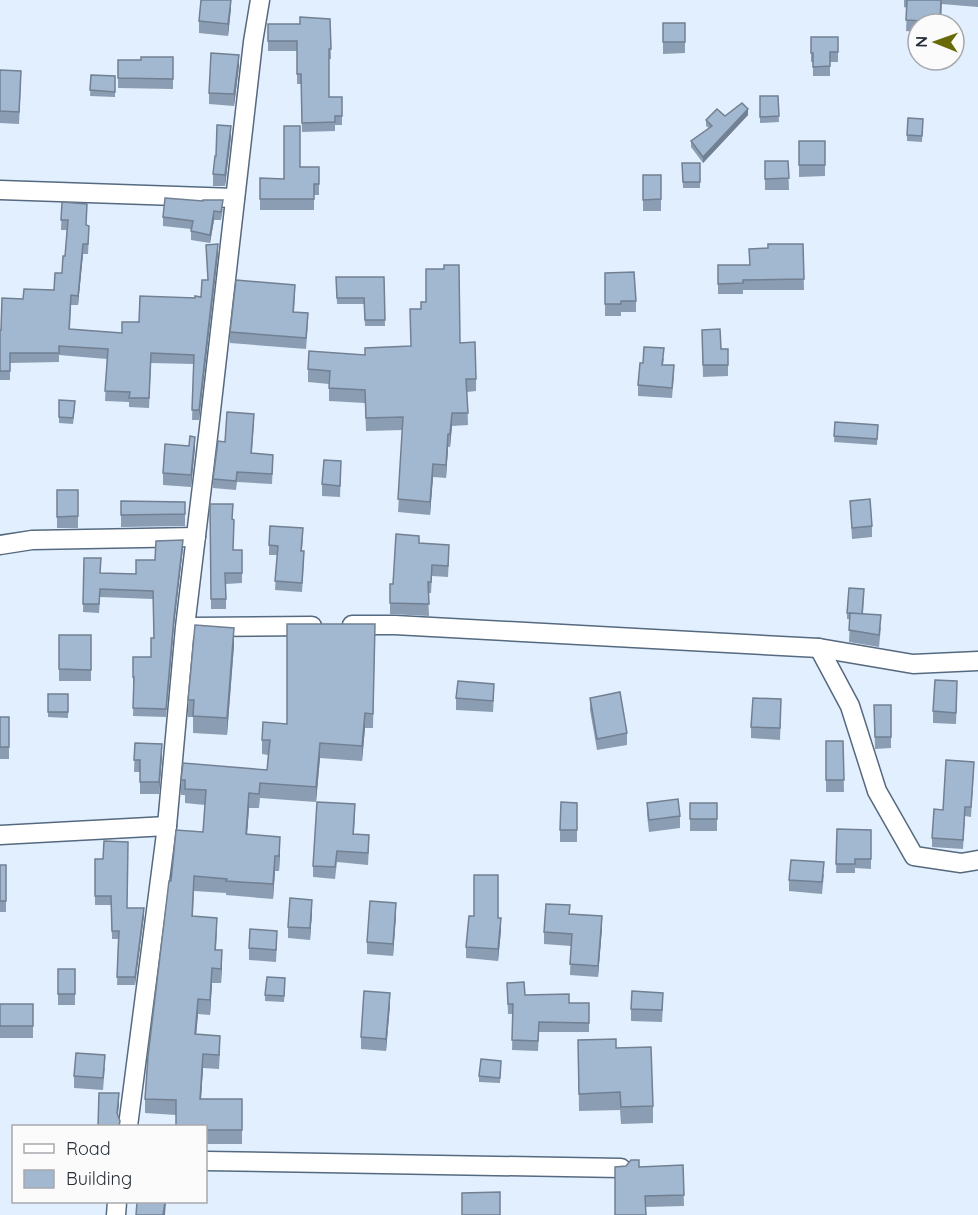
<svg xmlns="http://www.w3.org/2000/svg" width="978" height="1215" font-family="Quicksand,sans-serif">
  <rect width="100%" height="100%" fill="#e2efff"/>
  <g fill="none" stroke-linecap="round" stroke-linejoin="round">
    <g stroke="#55697f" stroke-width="21">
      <g id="street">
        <path d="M0 190 235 198"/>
        <path d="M0 545 32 540 196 537"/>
        <path d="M352 625H395L819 648 913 664 978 661"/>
        <path d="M193 627 312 626"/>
        <path d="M819 648 850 706 877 791 914 856 961 863 978 860"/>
        <path d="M0 835 167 826"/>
        <path d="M128 1126 167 826 185 627 209 428 253 42 260 0"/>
        <path d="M206 1161 621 1168"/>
        <path d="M116 1215 117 1202"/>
      </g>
    </g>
    <use href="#street" stroke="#fff" stroke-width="18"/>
  </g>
  <g fill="#8b9db3">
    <path d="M904 0H978V7L942 4 941 24H918V32L906 31 907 8 904 7Z"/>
    <path d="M231 8 228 36 199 33V21Z"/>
    <path d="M330 19 331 59H329V97H342V125H335V131L302 132 301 84H297V51H268V24H300Z"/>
    <path d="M663 23H685V53L663 54Z"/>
    <path d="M811 37H838V62H830V76H813V62H811Z"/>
    <path d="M173 57V89L118 88V60H141Z"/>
    <path d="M239 66 234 106 209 104V93Z"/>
    <path d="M0 70 21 83 19 124 0 123Z"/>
    <path d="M91 75 115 76V97L90 96Z"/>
    <path d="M760 96H778L779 122 760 123Z"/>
    <path d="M748 115 703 163 691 147V141L709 128 706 126V120Z"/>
    <path d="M923 119 922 142 907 141V135Z"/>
    <path d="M231 137 225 186H213V174L216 156Z"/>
    <path d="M799 141H825V176L799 177Z"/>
    <path d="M765 161H788L789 190H765Z"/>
    <path d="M682 163H700V188H683Z"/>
    <path d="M300 167H319V195H314V210H260V178L284 179Z"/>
    <rect x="643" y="175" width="18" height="36"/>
    <path d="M62 202 86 225 89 235 88 254H83L78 305H71L70 329 122 333 139 322 195 298 201 297 218 254 199 420H192L194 364 151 363 149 408 129 407V402L105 401 107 359 59 355V362L10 363V380H0V330H1L23 299 54 290 62 273 65 256 67 230H61Z"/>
    <path d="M223 209 221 220H214L210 243 191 240V229L163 226V217Z"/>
    <path d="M803 244 804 290H743V294H718V265H749L768 248Z"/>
    <path d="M605 273 636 301V312H621V316H605Z"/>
    <path d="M336 277H384L385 326H365L364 304H337Z"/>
    <path d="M295 295 294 313 308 324 306 349 230 343V332Z"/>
    <path d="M702 330 721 349H728V376L703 377Z"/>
    <path d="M460 343 476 379V391L467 392 468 425 452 426 450 447H448L446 478 433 477 430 515 398 512 403 430 366 431 365 403 329 401V384L308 382V369L365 355Z"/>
    <path d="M664 358 663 365 674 376 672 398 638 396V385L643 363Z"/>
    <path d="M59 400 75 407 73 424 59 423Z"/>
    <path d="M835 422 878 430 877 445 834 442Z"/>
    <path d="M254 423 252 453 273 464 272 484 237 482 236 490 213 488V479L225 442Z"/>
    <path d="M195 448 191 487 163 485V473Z"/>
    <path d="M341 472 340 497 322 496V484Z"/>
    <rect x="57" y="490" width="21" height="38"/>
    <path d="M121 501 185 502V526L121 527Z"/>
    <path d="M850 501 872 526V537L852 539Z"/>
    <path d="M210 504 232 519 233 550H242V583L226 584V609H211Z"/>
    <path d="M303 538 302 551 304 560 302 592 275 590 277 555H269V545Z"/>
    <path d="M419 543 449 557 448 577 432 576 431 593H428L429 616 390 614V584H393Z"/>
    <path d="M183 548 174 626 166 717 133 716 134 685H133V657H151L154 638 153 599 100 597 99 613 83 612 84 558 101 573 136 574 155 560Z"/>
    <path d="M864 595 863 614 881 627 879 647 849 642 850 619H847V613Z"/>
    <path d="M375 624 373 728H365L362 761 320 758 316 802 260 798 259 808H249L247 834 280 851 279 871H275L273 899 226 895V893L194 891 193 916 217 932 216 950 222 965 221 983H212L210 1015 198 1014 196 1034 220 1051 219 1069 203 1068 201 1099H242V1144H206V1126L176 1115 145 1113V1099L171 881 203 832 205 805 185 803V795H181V780L267 770 268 755 262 754V740L287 724Z"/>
    <rect x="59" y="635" width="32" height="46"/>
    <path d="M234 645 227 735 193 733V717H188V700Z"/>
    <path d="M957 692 956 724 933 723V711Z"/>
    <path d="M48 694H68V718L48 717Z"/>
    <path d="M494 695 493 712 456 710V698Z"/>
    <path d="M590 698 627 733V745L597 750 590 710Z"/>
    <path d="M874 705H891V748L875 749Z"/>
    <path d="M781 711 780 740 751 738V727Z"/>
    <rect x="0" y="717" width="9" height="42"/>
    <path d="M826 741H843L844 792H826Z"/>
    <path d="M135 743 162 756 159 794H140V772H134Z"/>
    <path d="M974 771 971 817 965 816 963 849 932 847V838L943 810Z"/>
    <path d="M577 803V842H560V830Z"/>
    <path d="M647 803 680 816V828L649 832 647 815Z"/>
    <rect x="690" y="803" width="27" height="28"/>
    <path d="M355 816 354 834 369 847 368 865 337 862 335 879 313 877V866Z"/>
    <path d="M837 829 871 830V869L855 868V873H836Z"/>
    <path d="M95 859 127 908 144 916 135 985H117L118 939H112L111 905H95Z"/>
    <rect x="0" y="865" width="6" height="47"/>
    <path d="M824 874 822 894 789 891V880Z"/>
    <path d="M312 912 310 940 288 938V927Z"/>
    <path d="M570 914 602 928 598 977 570 975 571 946 544 944V932Z"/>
    <path d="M396 915 393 956 367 954V942Z"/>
    <path d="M498 918 501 930 498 961 466 958V947Z"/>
    <path d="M277 943 276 962 249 960V948Z"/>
    <rect x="58" y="969" width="17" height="36"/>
    <path d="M507 983 525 995 569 1003H589V1032H539L538 1051 512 1050 513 1014H508Z"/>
    <path d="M285 984 284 1002 265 1001V995Z"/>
    <rect x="0" y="1004" width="33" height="34"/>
    <path d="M663 1004 662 1022 631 1021V1009Z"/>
    <path d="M390 1005 386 1051 361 1049V1037Z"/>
    <path d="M578 1040 616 1048 653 1106V1123L621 1124 620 1110 579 1111Z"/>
    <path d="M501 1061 500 1083 479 1082V1076Z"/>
    <path d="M105 1067 103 1090 74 1088V1076Z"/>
    <path d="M683 1165 684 1206 645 1207 639 1167Z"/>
  </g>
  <g fill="#718092">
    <path d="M231 0V8L228 36V24Z"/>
    <path d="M239 55V66L234 106V94Z"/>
    <path d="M748 109V115L703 163V157Z"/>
    <path d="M231 126V137L225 186V175Z"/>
    <path d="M214 211V220L210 243V235Z"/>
    <path d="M83 244V254L78 305V296Z"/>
    <path d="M218 244V254L199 420V410Z"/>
    <path d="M452 413V426L450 447V434Z"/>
    <path d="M448 434V447L446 478V465Z"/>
    <path d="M195 437V448L191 487V475Z"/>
    <path d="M433 464V477L430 515V502Z"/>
    <path d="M183 540V548L174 626 166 717 174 617Z"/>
    <path d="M234 628V645L227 735V718Z"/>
    <path d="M365 713V728L362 761V746Z"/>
    <path d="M320 743V758L316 802V787Z"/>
    <path d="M162 744V756L159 794V782Z"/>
    <path d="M249 793V808L246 849V834Z"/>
    <path d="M280 837V851L279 871V856Z"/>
    <path d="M275 856V871L273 899V884Z"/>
    <path d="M312 900V912L310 940V928Z"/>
    <path d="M396 903V915L393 956V944Z"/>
    <path d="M144 908V916L135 985V977Z"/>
    <path d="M602 916V928L598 977V966Z"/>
    <path d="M501 918V930L498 961V949Z"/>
    <path d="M222 950V965L221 983V969Z"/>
    <path d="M212 968V983L210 1015V1000Z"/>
    <path d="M390 993V1005L386 1051V1039Z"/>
    <path d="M198 999V1014L195 1049V1034Z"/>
    <path d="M203 1054V1068L200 1114V1099Z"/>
    <path d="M119 1093V1105L117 1125V1113Z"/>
    <path d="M165 1202H166L165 1215H163Z"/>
  </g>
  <g fill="#a2b7d0" stroke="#718092" stroke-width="1.5">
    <path d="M201 0H231L228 24 199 21Z"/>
    <path d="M907 0H941L940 22 906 20Z"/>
    <path d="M300 17 330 19 331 49H329V97H342V116H335V122L302 123 301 74H297V41H268V24H300Z"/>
    <rect x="663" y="23" width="22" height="19"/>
    <path d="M811 37H838V52H830V66L813 67V53H811Z"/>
    <path d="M211 53 239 55 234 94 209 93Z"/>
    <path d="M141 57H173V79L118 78V60H141Z"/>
    <path d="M0 70 21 71 19 112 0 111Z"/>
    <path d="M91 75 115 76V92L90 90Z"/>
    <path d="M760 96H778L779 116 760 117Z"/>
    <path d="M742 103 748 109 703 157 691 141 712 126 706 120 717 109 725 116Z"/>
    <path d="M908 118 923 119 922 136 907 135Z"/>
    <path d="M217 125 231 126 225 175 213 174 215 156H216Z"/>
    <path d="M284 126H300V167H319V184H314V199H260V178L284 179Z"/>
    <rect x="799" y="141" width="26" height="24"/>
    <path d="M765 161H788L789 178 765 179Z"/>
    <path d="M682 163H700V182H683Z"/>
    <path d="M643 175H661V199L643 200Z"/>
    <path d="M165 198 203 201V200H223L221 212 214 211 210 235 191 231 193 221 163 217Z"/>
    <path d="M62 202 87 204 86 225 89 226 88 244H83L78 296 71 295 69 329 122 333V322H139L140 296 195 298V296L201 297 202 280H208L206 245 218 244 199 410H192L194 355 151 353 149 398H129L130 392 105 391 108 349 59 346V353H10V371H0V330H1L2 298 23 299 24 289 54 290 55 273H62L63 256H65L68 220H61Z"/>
    <path d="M768 244H803L804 279 743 280V283L718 284V265H750L749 249 768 248Z"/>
    <path d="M444 265H459L460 343 475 342 476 379H466L468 413H452L450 434H448L446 465 433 464 430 502 398 499 403 417 366 418 365 390 329 388 330 371 308 369 309 351 365 355V348L411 346 410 309H421V302H426V269H444Z"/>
    <path d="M634 272 636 301H621V304H605V273Z"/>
    <path d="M336 277H384L385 320H365L364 298H337Z"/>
    <path d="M236 280 295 285 293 312 308 313 306 338 230 332Z"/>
    <path d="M720 329 721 349H728V365H703L702 330Z"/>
    <path d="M644 347 664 348 662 365H674L672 388 638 385 640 363H643Z"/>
    <path d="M59 400 75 401 73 418 59 417Z"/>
    <path d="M227 412 254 414 251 453 273 455 272 474 237 472 236 481 213 479 218 441 225 442Z"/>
    <path d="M835 422 878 425 877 439 834 436Z"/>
    <path d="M190 436 195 437 191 475 163 473 165 444 189 446Z"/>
    <path d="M324 460 341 461 340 486 322 484Z"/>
    <path d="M57 490H78V516L57 517Z"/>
    <path d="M870 499 872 526 852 528 850 501Z"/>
    <path d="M121 501 185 502V514L121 515Z"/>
    <path d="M210 504H233L232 519 234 520 233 550H242V573H225L226 599H211Z"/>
    <path d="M270 526 303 528 301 551H304L302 583 275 581 278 546 269 545Z"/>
    <path d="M396 534 419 536V543L449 545 448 566 432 565 431 582H428L429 604 390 603V584H393Z"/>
    <path d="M183 540 174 617 166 709 133 708 134 677H133V657H151V638H154L153 591 100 589 99 604H83L84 558H101L100 573 136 574V560H155L156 541Z"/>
    <path d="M849 588 864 589 862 614 847 613Z"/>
    <path d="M850 613 881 615 879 635 849 630Z"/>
    <path d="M287 624H375L373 714 365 713 362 746 320 743 316 787 260 783 259 794 249 793 246 834 280 837 279 856H275L273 884 226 881 227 879 194 876 192 916 217 918 215 950H222L221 969 212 968 210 1000 198 999 195 1034 220 1036 219 1055 203 1054 200 1099H242V1130H206V1126H176V1100L145 1099 148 1056 169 881H171L176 830 203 832 206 790 185 789V780H181L183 763 267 770 270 740H262L263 722 287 724Z"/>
    <path d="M195 625 234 628 227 718 193 716 194 700H188Z"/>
    <path d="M59 635H91V670L59 669Z"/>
    <path d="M935 680 957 681 956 713 933 711Z"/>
    <path d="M458 681 494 684 493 701 456 698Z"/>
    <path d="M620 692 627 733 597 739 590 698Z"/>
    <rect x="48" y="694" width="20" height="18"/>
    <path d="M753 698 781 699 780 728 751 727Z"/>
    <path d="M874 705H891V737H875Z"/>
    <rect x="0" y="717" width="9" height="30"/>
    <path d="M826 741H843L844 780H826Z"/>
    <path d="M135 743 162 744 159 782H140V760H134Z"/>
    <path d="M946 760 974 762 971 807H965L963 840 932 838 934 809 943 810Z"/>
    <path d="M678 799 680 816 649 820 647 803Z"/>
    <path d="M317 802 355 804 353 834 369 835 368 853 337 851 335 867 313 866Z"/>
    <path d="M561 802 577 803V830H560Z"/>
    <rect x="690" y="803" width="27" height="16"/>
    <path d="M837 829 871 830V859H855V864H836Z"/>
    <path d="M104 841 128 842 127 908H144L135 977H117L119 931H112L111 896H95V859H103Z"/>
    <path d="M791 860 824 862 822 882 789 880Z"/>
    <rect x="0" y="865" width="6" height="36"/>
    <path d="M474 875H498V918H501L498 949 466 947 469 916H474Z"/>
    <path d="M290 898 312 900 310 928 288 927Z"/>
    <path d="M370 901 396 903 393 944 367 942Z"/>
    <path d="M546 904 570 905 569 914 602 916 598 966 570 964 572 934 544 932Z"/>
    <path d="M250 929 277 931 276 950 249 948Z"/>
    <rect x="58" y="969" width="17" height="25"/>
    <path d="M267 977 285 978 284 996 265 995Z"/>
    <path d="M524 982 525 995 569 994V1003H589V1023L539 1022 538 1041 512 1040 513 1004H508L507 983Z"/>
    <path d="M364 991 390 993 386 1039 361 1037Z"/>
    <path d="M632 991 663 993 662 1010 631 1009Z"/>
    <rect x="0" y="1004" width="33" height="22"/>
    <path d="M616 1039V1048L651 1047 653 1106 621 1107 620 1092 579 1094 578 1040Z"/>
    <path d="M76 1053 105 1055 103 1078 74 1076Z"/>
    <path d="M481 1059 501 1061 500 1078 479 1076Z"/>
    <path d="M99 1093H119L117 1113 120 1121 119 1126H98Z"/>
    <path d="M631 1160H639V1167L683 1165 684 1195 645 1196 646 1215H615V1167L626 1166Z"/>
    <path d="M500 1192V1215H462V1193Z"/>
    <path d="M137 1202H165L163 1215H136Z"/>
  </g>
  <rect x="12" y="1125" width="195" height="78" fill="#fbfbfb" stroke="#a6a9ad" stroke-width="1.5"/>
  <rect x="24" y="1144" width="30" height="9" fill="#ffffff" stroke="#a6a9ad" stroke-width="1.5"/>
  <text x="66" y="1155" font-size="18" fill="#262e38">Road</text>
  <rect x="24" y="1170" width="30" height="18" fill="#a2b7d0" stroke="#a6a9ad" stroke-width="1.5"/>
  <text x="66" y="1185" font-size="18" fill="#262e38">Building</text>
  <g transform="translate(936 42) rotate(271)"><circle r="28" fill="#fbfbfb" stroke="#a6a9ad" stroke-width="1.5"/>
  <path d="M0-4.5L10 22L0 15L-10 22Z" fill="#686a09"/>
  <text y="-9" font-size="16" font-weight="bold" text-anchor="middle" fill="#262e38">N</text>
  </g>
</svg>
